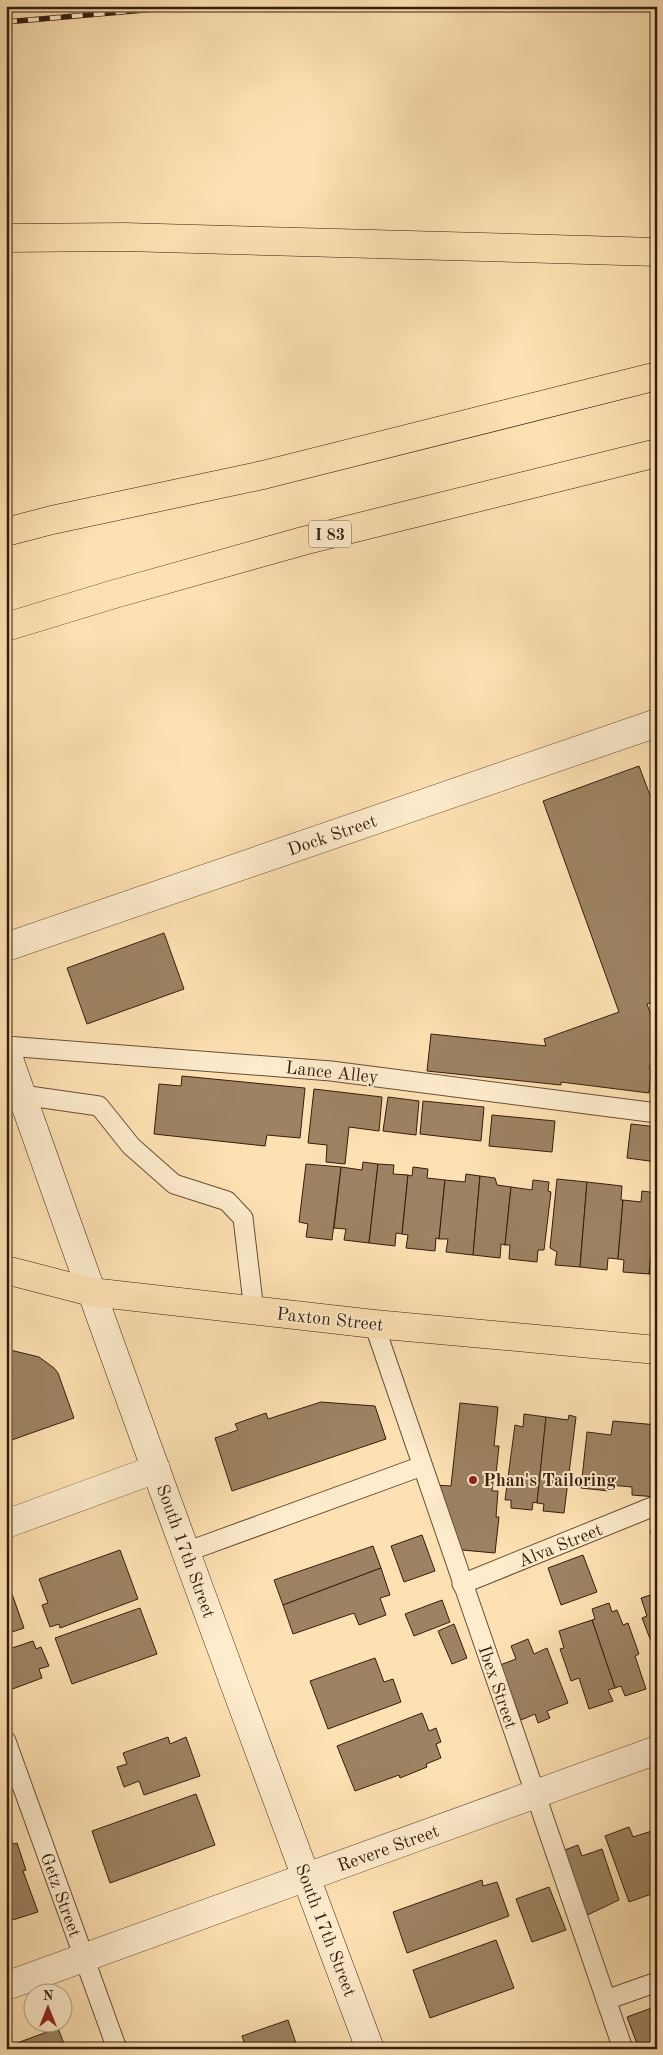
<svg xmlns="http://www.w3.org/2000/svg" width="663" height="2055" font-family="'Old Standard TT',serif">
  <rect width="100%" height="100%" fill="#fee1b2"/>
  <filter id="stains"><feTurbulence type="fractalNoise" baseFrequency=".004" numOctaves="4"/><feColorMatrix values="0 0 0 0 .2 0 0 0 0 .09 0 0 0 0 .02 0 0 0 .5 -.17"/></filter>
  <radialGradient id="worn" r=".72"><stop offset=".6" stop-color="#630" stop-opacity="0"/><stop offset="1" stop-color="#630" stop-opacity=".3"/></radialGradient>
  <g fill="#9d8363" stroke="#341e0e">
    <path d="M639 766 657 814V1001L647 1004 657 1032V1043L652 1045 657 1064 649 1066 651 1072 649 1093 561 1082V1085L427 1071 431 1034 546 1046 544 1039 619 1012 543 801Z"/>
    <path d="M164 933 184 989 87 1024 67 968Z"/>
    <path d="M182 1076 305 1088 300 1138 267 1135 265 1146 154 1134 159 1084 181 1086Z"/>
    <path d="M314 1089 382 1097 379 1131 349 1127 345 1164 326 1162 327 1145 308 1143Z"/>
    <path d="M388 1097 419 1101 416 1135 383 1131Z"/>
    <path d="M423 1101 484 1107 481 1141 420 1134Z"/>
    <path d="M492 1115 555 1121 552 1152 489 1146Z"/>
    <path d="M631 1124 657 1127V1162L627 1158Z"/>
    <path d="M363 1162 378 1164 369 1243 344 1240 346 1229 334 1228 341 1167 362 1170Z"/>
    <path d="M306 1164 341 1167 332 1240 306 1237 308 1224 299 1222Z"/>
    <path d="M378 1164 394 1165 393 1174 408 1175 402 1234 396 1233 395 1246 369 1243Z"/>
    <path d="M413 1167 428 1169 427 1178 445 1180 439 1239 436 1238 435 1251 406 1248 408 1235 402 1234 408 1175 412 1176Z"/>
    <path d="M466 1174 480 1176 473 1255 446 1252 448 1239H439L445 1180 465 1182Z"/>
    <path d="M480 1176 495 1178 497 1185 511 1187 505 1245 501 1244 500 1258 473 1255Z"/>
    <path d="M557 1179 587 1182 580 1267 555 1265 557 1252 550 1248Z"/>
    <path d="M533 1180 549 1182 548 1191 551 1192 544 1250H538L537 1262 509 1259 510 1245H505L511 1187 532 1190Z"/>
    <path d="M587 1182 622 1186 621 1200H623L618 1259 608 1258 607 1270 580 1267Z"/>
    <path d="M642 1191 657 1193 649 1274 623 1272 624 1260 618 1259 623 1200 641 1202Z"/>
    <path d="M657 1197V1275L649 1274Z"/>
    <path d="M6 1349 39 1357 54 1368 58 1373 74 1418 6 1442Z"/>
    <path d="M321 1402 375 1406 386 1439 232 1491 215 1438 238 1430 235 1424 266 1413 268 1419Z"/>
    <path d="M460 1403 498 1407 494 1446H499L496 1474 494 1473 492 1491H498L496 1517H499L495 1553 462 1550 435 1485 451 1486Z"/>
    <path d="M524 1414 546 1417 537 1503 533 1502 532 1510 511 1508V1500H505L515 1425 523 1427Z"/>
    <path d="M569 1415 576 1417 564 1513 543 1511 544 1504 537 1503 546 1417 568 1420Z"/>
    <path d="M613 1421 657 1425V1497L632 1495V1487L610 1485 609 1491 581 1488 587 1432 611 1435Z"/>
    <path d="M657 1529V1549L650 1531Z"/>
    <path d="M422 1535 435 1571 404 1582 391 1546Z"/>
    <path d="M373 1546 381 1568 283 1605 274 1580Z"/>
    <path d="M120 1550 138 1599 60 1628 59 1624 50 1627 42 1605 48 1603 39 1579Z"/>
    <path d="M583 1555 597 1592 561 1605 548 1568Z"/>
    <path d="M381 1568 390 1595 380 1598 386 1615 359 1625 354 1613 293 1634 283 1605Z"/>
    <path d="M11 1591 24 1628 6 1634V1592Z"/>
    <path d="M657 1593V1648L654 1649 642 1618 647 1616 641 1598Z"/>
    <path d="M442 1600 450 1622 414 1636 405 1614Z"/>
    <path d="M609 1603 612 1612 617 1610 623 1625 628 1623 639 1654 635 1656 646 1689 625 1696 621 1686 615 1688 592 1620 595 1619 592 1609Z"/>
    <path d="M140 1608 157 1654 72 1684 55 1638Z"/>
    <path d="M592 1620 615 1688 608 1690 613 1701 589 1709 579 1678 571 1681 560 1649 564 1648 559 1631Z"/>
    <path d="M454 1624 467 1658 452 1664 438 1631Z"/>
    <path d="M528 1639 534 1654 547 1648 568 1703 547 1711 550 1718 538 1723 535 1714 521 1720 500 1665 516 1659 511 1646Z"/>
    <path d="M33 1641 36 1649 41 1647 49 1666 39 1669 42 1678 7 1691 6 1650Z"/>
    <path d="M375 1658 384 1682 393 1679 401 1702 328 1729 310 1681Z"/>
    <path d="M422 1713 429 1731 436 1728 441 1742 436 1744 441 1758 426 1764 427 1767 400 1778 399 1775 355 1791 337 1746Z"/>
    <path d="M168 1737 170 1744 186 1737 200 1776 144 1795 139 1781 124 1787 117 1767 127 1764 123 1753Z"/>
    <path d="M196 1794 215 1845 110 1883 92 1831Z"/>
    <path d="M6 1824 13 1844 17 1843 26 1870 23 1871 38 1912 6 1922Z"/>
    <path d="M629 1827 633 1837 652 1831 657 1844V1892L629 1902 605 1836Z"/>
    <path d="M578 1845 582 1856 602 1849 619 1900 581 1918 557 1853Z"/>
    <path d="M482 1880 483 1886 497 1882 509 1916 407 1953 393 1912Z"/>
    <path d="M549 1887 566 1930 532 1942 516 1899Z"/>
    <path d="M496 1940 514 1988 430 2018 413 1970Z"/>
    <path d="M657 2006V2047L639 2049 627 2017Z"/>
    <path d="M288 2020 298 2049H236L245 2045 242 2036Z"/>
    <path d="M58 2028 66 2049H19L17 2043Z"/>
  </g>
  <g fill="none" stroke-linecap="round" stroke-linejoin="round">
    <g stroke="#664f37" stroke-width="21">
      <g id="lane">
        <path d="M6 1046 331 1071 657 1113"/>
        <path d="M22 1095 99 1106 131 1146 174 1184 227 1201 243 1218 254 1311"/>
        <path d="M374 1324 623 2049"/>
        <path d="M186 1552 422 1466"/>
        <path d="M462 1584 657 1505"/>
        <path d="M6 1741 117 2049"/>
        <path d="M606 2000 657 1982"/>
      </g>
    </g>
    <g stroke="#664f37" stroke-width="29">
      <g id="street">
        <path d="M6 947 657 723"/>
        <path d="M6 1524 156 1469"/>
        <path d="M6 1986 657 1750"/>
      </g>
    </g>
    <g stroke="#341e0e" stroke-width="29">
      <path id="secondary" d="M6 1050C123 1385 246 1717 370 2049"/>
    </g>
    <g stroke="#341e0e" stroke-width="29">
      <path id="primary" d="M6 1270 91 1292 374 1324 657 1350"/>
    </g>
    <g stroke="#341e0e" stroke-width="29">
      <g id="highway">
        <path d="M6 238 125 237 657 252"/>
        <path d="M6 532 52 520 263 475 657 376"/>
        <path d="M6 627 111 595 303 541 657 453"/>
      </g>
    </g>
    <use href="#lane" stroke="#feeccd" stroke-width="19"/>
    <use href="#street" stroke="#feeccd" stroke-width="28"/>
    <use href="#secondary" stroke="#feeccd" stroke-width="28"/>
    <use href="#primary" stroke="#fee1b2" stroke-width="28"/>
    <use href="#highway" stroke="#fee1b2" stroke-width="28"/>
    <g stroke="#341e0e" stroke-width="5.5">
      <path id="rail" d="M6 22 191 6"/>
    </g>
    <use href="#rail" stroke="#feeccd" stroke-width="4" stroke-dasharray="11" stroke-linecap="butt"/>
  </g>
  <circle fill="#8f2418" stroke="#feeccd" stroke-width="2" cx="473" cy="1480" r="5"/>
  <g text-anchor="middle" stroke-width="4" stroke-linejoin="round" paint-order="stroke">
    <rect fill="#feeccd" stroke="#715c47" stroke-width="1" x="309" y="520.5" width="42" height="27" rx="4"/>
    <g font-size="16" font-weight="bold" fill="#341e0e">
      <text x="330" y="540">I 83</text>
    </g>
    <g font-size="18" fill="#341e0e" stroke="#feeccd">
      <text transform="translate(332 835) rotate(-19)" y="6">Dock Street</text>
      <text transform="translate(332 1072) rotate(6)" y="6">Lance Alley</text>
      <text transform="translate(330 1319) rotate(6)" y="6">Paxton Street</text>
      <text transform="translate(560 1545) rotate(-22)" y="6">Alva Street</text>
      <text transform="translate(186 1551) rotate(70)" y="6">South 17th Street</text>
      <text transform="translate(498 1687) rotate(71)" y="6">Ibex Street</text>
      <text transform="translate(388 1848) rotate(-20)" y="6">Revere Street</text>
      <text transform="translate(61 1895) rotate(70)" y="6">Getz Street</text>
      <text transform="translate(326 1930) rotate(69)" y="6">South 17th Street</text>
    </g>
    <g font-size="18" font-weight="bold" fill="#341e0e" stroke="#feeccd" text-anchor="start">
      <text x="483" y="1486">Phan's Tailoring</text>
    </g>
  </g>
  <rect width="663" height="2055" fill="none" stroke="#fee1b2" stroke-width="25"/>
  <rect x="8" y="8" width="648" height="2040" fill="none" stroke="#341e0e" stroke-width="2.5"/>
  <rect x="12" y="12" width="638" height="2030" fill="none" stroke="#341e0e"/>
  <g transform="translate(48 2008)"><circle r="24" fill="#feeccd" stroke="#ad9a81"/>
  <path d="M0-4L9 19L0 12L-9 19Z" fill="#8f2418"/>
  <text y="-8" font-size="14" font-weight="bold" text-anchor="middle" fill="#341e0e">N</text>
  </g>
  <rect width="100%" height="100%" filter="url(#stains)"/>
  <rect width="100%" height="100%" fill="url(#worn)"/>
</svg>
